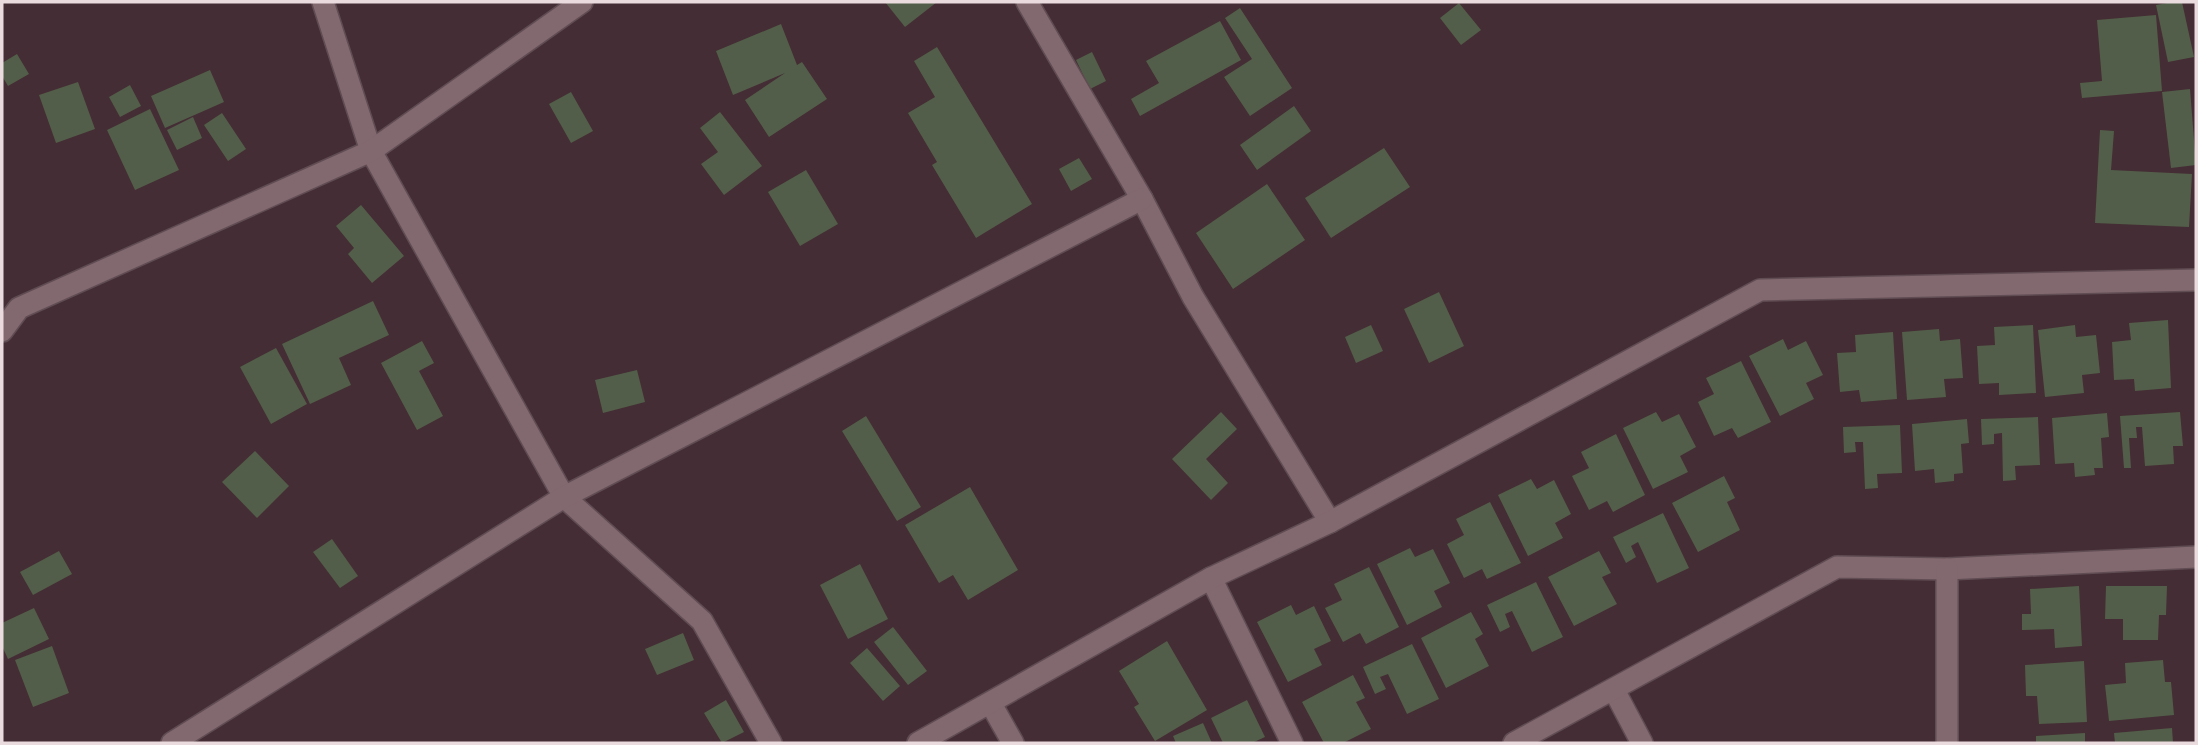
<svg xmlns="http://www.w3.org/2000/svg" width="2198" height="745" font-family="Rubik,sans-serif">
  <rect width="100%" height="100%" fill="#442d34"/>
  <g fill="#525e49">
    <path d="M885 2H937L905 27Z"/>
    <path d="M2173 2H2182L2194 57 2168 62 2156 5Z"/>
    <path d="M1459 3 1481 30 1461 45 1440 18Z"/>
    <path d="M1240 8 1292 88 1250 116 1224 77 1252 59 1225 18Z"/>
    <path d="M2156 15 2162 91 2082 98 2080 83 2102 81 2097 20Z"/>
    <path d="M1220 21 1241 60 1140 116 1131 99 1159 83 1146 61Z"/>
    <path d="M781 24 797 65 802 62 827 99 769 137 745 100 785 73 733 95 716 51Z"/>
    <path d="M937 47 1032 204 976 238 932 165 937 162 908 113 935 97 914 61Z"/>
    <path d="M1092 52 1106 81 1090 89 1076 60Z"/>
    <path d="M17 54 29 74 8 86 2 76V63Z"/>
    <path d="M210 70 224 102 165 128 151 96Z"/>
    <path d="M78 82 95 129 56 143 39 95Z"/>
    <path d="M130 85 141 106 120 117 109 97Z"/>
    <path d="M2190 89 2196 165 2171 168 2162 92Z"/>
    <path d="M571 92 593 131 571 143 549 104Z"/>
    <path d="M1294 106 1311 131 1257 170 1240 145Z"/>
    <path d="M150 109 179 170 135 190 107 130Z"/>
    <path d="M720 112 762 166 724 195 701 164 718 152 700 128Z"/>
    <path d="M222 113 246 149 228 161 204 125Z"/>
    <path d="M193 117 202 138 177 150 167 130Z"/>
    <path d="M2100 130 2114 131 2111 170 2192 174 2189 227 2095 223Z"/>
    <path d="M1384 148 1410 187 1331 238 1305 198Z"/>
    <path d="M1079 158 1092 179 1071 191 1059 169Z"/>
    <path d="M806 170 838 224 800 246 768 192Z"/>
    <path d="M1267 184 1305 240 1233 289 1196 233Z"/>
    <path d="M361 205 404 256 372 283 348 254 354 248 336 226Z"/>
    <path d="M1439 292 1464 346 1429 363 1404 309Z"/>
    <path d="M373 301 389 335 339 358 351 385 310 404 282 344Z"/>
    <path d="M2168 320 2171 388 2135 391 2134 379 2114 380 2112 342 2131 340 2129 323Z"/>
    <path d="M1371 325 1383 351 1356 363 1345 337Z"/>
    <path d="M2033 325 2036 393 1999 395V383L1979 384 1977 346 1995 345 1994 327Z"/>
    <path d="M2075 325 2076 337 2096 335 2100 373 2082 375 2084 393 2045 397 2038 330Z"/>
    <path d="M1939 329 1940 341 1960 339 1963 378 1944 379 1946 397 1907 400 1902 332Z"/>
    <path d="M1893 332 1897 399 1861 402 1859 390 1840 392 1837 353 1856 352 1855 335Z"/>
    <path d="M1783 339 1788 350 1806 341 1823 375 1806 383 1814 399 1780 416 1749 356Z"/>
    <path d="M422 341 434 363 419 371 443 416 417 430 381 363Z"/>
    <path d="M276 348 307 404 271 424 240 367Z"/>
    <path d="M1741 361 1771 422 1738 438 1732 428 1714 436 1698 402 1714 394 1706 378Z"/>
    <path d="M637 370 645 402 603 413 595 380Z"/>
    <path d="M1221 412 1237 429 1206 459 1228 483 1211 500 1172 459Z"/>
    <path d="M1656 412 1662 422 1679 414 1696 447 1680 456 1688 472 1653 489 1623 428Z"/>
    <path d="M2180 412 2183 446H2173L2174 464 2145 466 2142 427H2136L2137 438H2129L2131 468H2124L2120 416Z"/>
    <path d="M2107 413 2109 437 2101 438 2103 468H2094L2095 475 2075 477 2074 463 2055 464 2052 418Z"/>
    <path d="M866 416 921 507 897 521 842 431Z"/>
    <path d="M2038 417 2040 465 2015 466 2016 480 2003 481 2002 433 1994 434V444L1982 445 1981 419Z"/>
    <path d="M1967 419 1969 443 1961 444 1963 473 1954 474V481L1935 483 1934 469 1915 471 1912 424Z"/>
    <path d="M1900 425 1902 473 1877 474 1878 488 1865 489 1863 442H1855L1856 452 1844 453 1843 427Z"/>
    <path d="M1616 434 1645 495 1613 512 1607 501 1589 510 1572 476 1589 468 1581 452Z"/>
    <path d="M255 451 289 486 257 518 222 482Z"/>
    <path d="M1724 476 1735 498 1727 502 1740 530 1698 552 1672 503Z"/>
    <path d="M1531 479 1537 489 1554 480 1571 514 1555 523 1563 538 1528 556 1498 495Z"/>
    <path d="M970 487 1018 570 968 600 953 575 939 583 905 525Z"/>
    <path d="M1490 502 1521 563 1487 579 1482 569 1464 578 1447 544 1464 535 1456 519Z"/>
    <path d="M1663 513 1689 568 1657 583 1638 542 1631 546 1636 557 1626 563 1613 537Z"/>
    <path d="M332 539 358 576 340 588 313 552Z"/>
    <path d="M1410 548 1415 557 1433 549 1450 583 1434 591 1442 607 1407 625 1377 564Z"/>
    <path d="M59 551 72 574 33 595 20 572Z"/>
    <path d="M1599 551 1611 573 1602 577 1617 604 1574 626 1548 577Z"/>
    <path d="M860 564 888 619 848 639 820 585Z"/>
    <path d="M1369 567 1399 627 1366 644 1360 633 1343 642 1325 608 1342 600 1334 584Z"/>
    <path d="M1536 582 1563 637 1532 652 1512 611 1505 614 1510 627 1500 632 1487 605Z"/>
    <path d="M2079 586 2082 646 2055 648 2054 629 2022 630V614H2031L2030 589Z"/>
    <path d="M2106 586H2167L2166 615H2159L2158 640H2123V619H2105Z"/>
    <path d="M1291 605 1296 615 1314 606 1331 641 1314 649 1322 665 1288 682 1257 622Z"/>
    <path d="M34 608 49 639 8 659 2 646V623Z"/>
    <path d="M1471 612 1483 634 1475 639 1489 666 1446 688 1421 638Z"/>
    <path d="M893 627 927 671 908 685 874 642Z"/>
    <path d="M683 633 694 660 657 675 645 649Z"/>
    <path d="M1167 641 1207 710 1155 741 1134 707 1139 704 1119 671Z"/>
    <path d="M1412 644 1439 699 1407 714 1388 674 1380 677 1386 689 1375 694 1363 667Z"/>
    <path d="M52 646 69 693 33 707 15 660Z"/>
    <path d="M867 648 900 686 883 701 850 663Z"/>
    <path d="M2163 660 2165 682H2171L2174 715 2109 721 2105 685 2126 683 2125 663Z"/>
    <path d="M2084 661 2087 722 2039 724 2037 696H2026L2025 665Z"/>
    <path d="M1353 675 1365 698 1356 702 1371 729 1343 743H1324L1302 702Z"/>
    <path d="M726 700 744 732 722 743 704 713Z"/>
    <path d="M1247 700 1265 737 1252 743H1223L1211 718Z"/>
    <path d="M1203 723 1212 743H1176L1173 736Z"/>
    <path d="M2172 728 2173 743H2115L2114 733Z"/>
    <path d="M2085 733V743H2036V736Z"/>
  </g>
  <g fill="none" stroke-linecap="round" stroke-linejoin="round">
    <g stroke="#604c53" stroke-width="24">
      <g id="minor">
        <path d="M323 2 371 151 564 497 702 621 771 743"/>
        <path d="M1027 2 1142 199 1193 297 1330 522"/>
        <path d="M2 331 19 308 371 151 582 2"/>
        <path d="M1211 578 1292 743"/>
        <path d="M1614 690 1642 743"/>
        <path d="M991 704 1013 743"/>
        <path d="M172 743 564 497 1142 199"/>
        <path d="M918 743 1211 578 1330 522 1760 290 2196 280"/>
        <path d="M1514 743 1837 567 1947 569 2196 557"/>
        <path d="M1947 743V569"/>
      </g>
    </g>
    <use href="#minor" stroke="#82686f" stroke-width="21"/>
  </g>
  <rect width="2198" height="745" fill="none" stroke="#eadbdf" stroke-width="7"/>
</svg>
